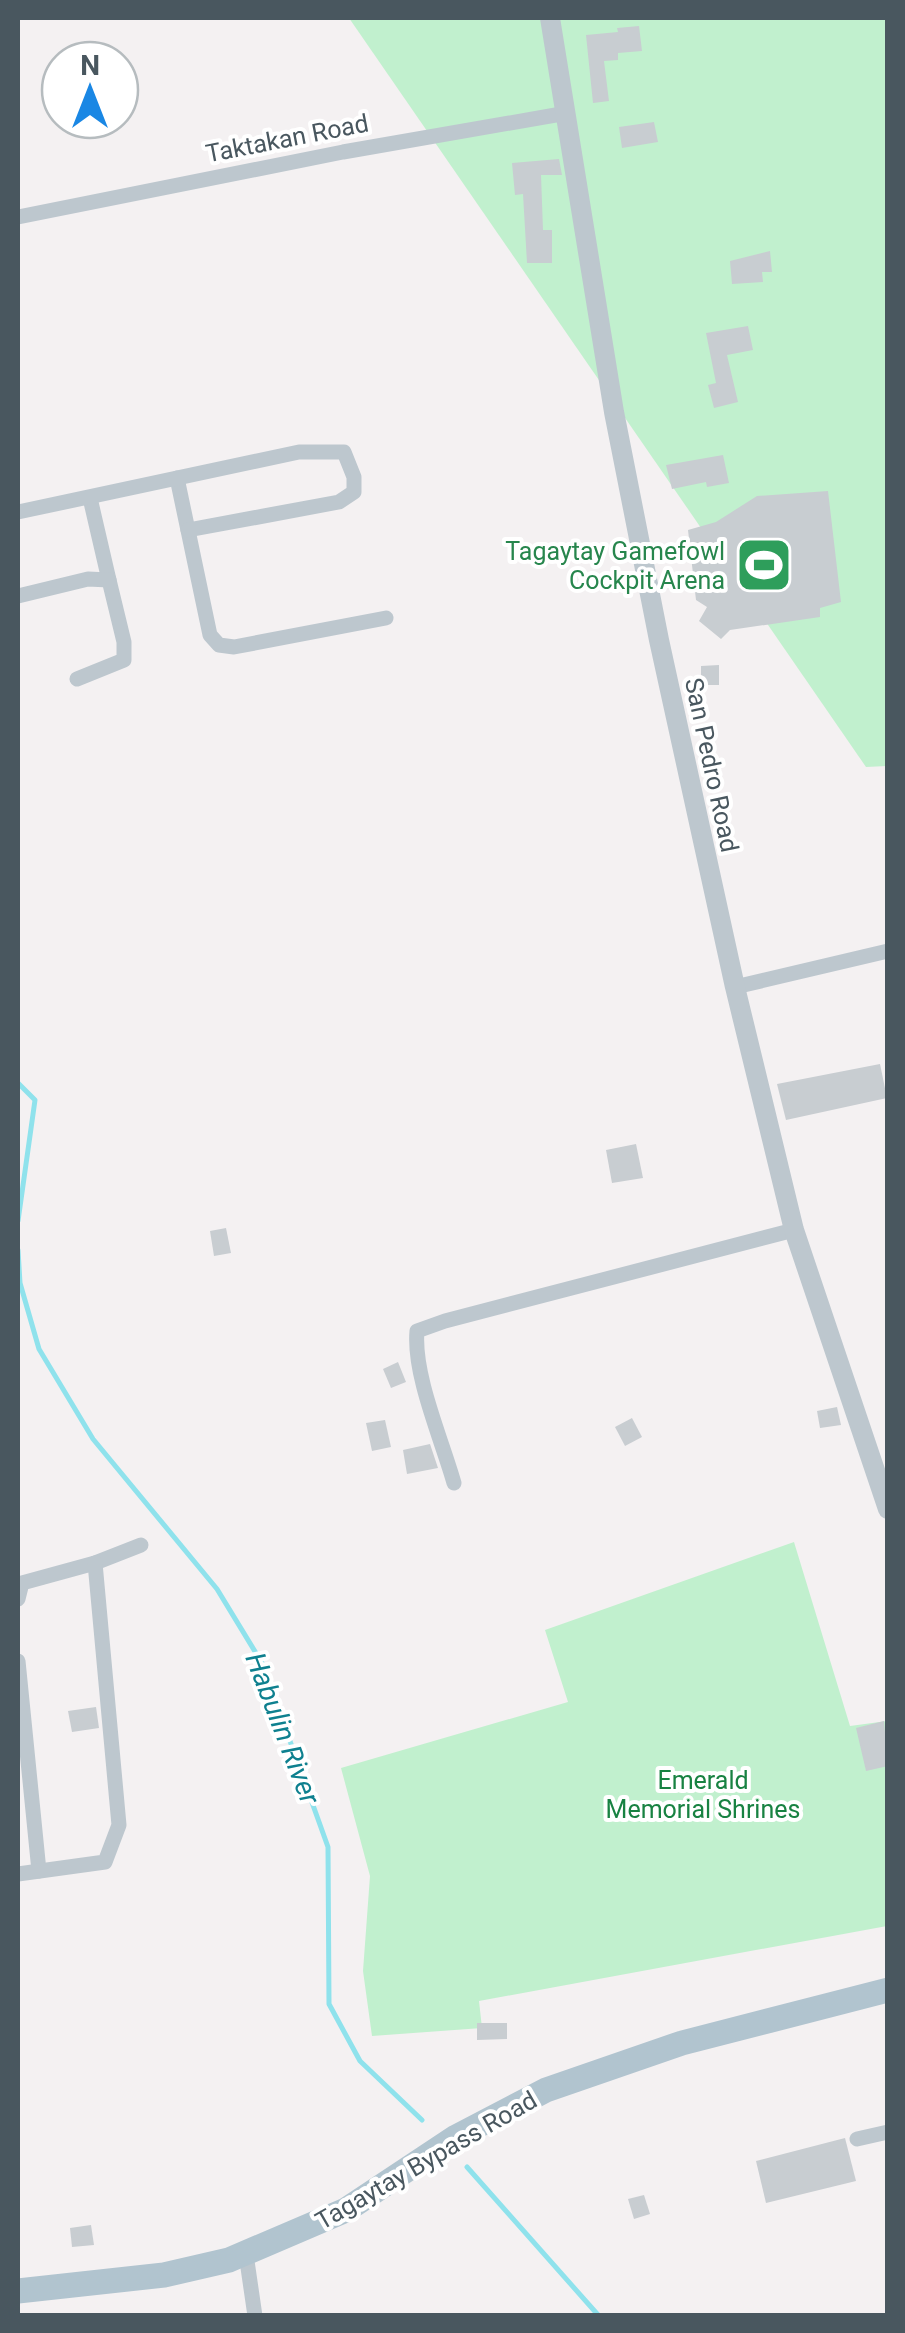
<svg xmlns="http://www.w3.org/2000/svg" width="905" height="2333" font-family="Roboto,sans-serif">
  <rect width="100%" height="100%" fill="#f4f1f2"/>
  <g fill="#c1f0ce">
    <path d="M349 18H887V766L866 767Z"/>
    <path d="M794 1542 850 1726 887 1721V1926L479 2001 482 2028 372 2036 363 1971 370 1876 341 1768 568 1702 545 1630Z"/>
  </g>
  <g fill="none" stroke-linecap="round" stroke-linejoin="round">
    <g stroke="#8fe2ec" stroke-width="5">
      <path d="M18 1083 35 1100 18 1221"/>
      <path d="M18 1250 20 1283 39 1349 93 1439 217 1589 262 1663 328 1847 329 2004 360 2061 422 2120"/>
      <path d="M467 2167 599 2316"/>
    </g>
  </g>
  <g fill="#c8cdd1">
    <path d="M639 26 642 51 618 53V60L604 61 609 101 593 103 586 35 618 32 617 28Z"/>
    <path d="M654 122 658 142 622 148 619 127Z"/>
    <path d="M559 159 562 175H541L543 230H552V263H527L523 194 515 195 512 163Z"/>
    <path d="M770 251 772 272H762L763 282 732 284 730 261Z"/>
    <path d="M748 326 753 350 727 355 738 402 714 408 708 385 716 383 706 333Z"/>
    <path d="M723 455 729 483 707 487 706 482 672 489 666 465Z"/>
    <path d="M828 491 841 602 820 608V617L730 630 721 639 699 621 707 607 696 600 688 530 716 522 757 496Z"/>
    <path d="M719 665V685H701V666Z"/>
    <path d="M880 1064 887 1098 786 1120 777 1084Z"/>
    <path d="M636 1144 643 1178 612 1183 606 1150Z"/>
    <path d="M226 1228 231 1253 214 1256 210 1231Z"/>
    <path d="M398 1362 406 1382 391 1388 383 1369Z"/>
    <path d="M837 1407 841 1425 820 1428 817 1411Z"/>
    <path d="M632 1418 642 1437 625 1446 615 1427Z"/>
    <path d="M385 1420 391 1447 372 1451 366 1423Z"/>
    <path d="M430 1444 438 1468 407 1474 403 1450Z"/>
    <path d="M96 1707 99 1728 72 1732 68 1711Z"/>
    <path d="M884 1721 888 1766 866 1771 856 1728Z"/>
    <path d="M477 2023H507V2039L477 2040Z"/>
    <path d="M845 2138 856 2181 766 2203 756 2161Z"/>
    <path d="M644 2195 650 2214 634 2219 628 2199Z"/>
    <path d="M91 2225 94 2245 72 2247 70 2228Z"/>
  </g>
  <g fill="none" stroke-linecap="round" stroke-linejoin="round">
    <g stroke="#bdc7ce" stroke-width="15">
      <path d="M18 217 343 152 567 113"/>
      <path d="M177 478 210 635 219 645 234 647 386 618"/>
      <path d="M90 498 109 580"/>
      <path d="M18 512 299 452H344L354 477V492L339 502 188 530"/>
      <path d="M18 596 88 579 109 580 124 642V660L77 679"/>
      <path d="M735 987 888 951"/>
      <path d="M454 1483C442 1440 413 1375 417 1331L445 1321 794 1230"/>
      <path d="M18 1599 22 1583 95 1563 141 1545"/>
      <path d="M18 1661 39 1871"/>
      <path d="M18 1874 105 1862 119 1825 95 1563"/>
      <path d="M857 2139 888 2132"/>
      <path d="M246 2254 255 2316"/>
    </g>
    <path stroke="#bdc7ce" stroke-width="20" d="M550 18 614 412 659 640 735 987 794 1230 888 1509"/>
    <path stroke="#b1c4cf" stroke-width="25" d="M18 2291 164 2275 229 2260 346 2210 456 2137 546 2090 682 2043 888 1990"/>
  </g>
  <defs>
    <g id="stadium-square" transform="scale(2.875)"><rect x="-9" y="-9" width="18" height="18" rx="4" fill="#2e9e5b" stroke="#fff"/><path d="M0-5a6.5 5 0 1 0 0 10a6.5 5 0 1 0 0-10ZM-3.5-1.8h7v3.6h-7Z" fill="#fff"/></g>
  </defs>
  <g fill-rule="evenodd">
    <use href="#stadium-square" x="764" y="565"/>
  </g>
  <g text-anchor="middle" stroke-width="8" stroke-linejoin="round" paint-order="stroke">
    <g font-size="25" fill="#49575f" stroke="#fff">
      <text transform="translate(287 138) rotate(-11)" y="9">Taktakan Road</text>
      <text transform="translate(712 765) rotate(78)" y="9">San Pedro Road</text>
      <text transform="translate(426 2160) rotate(-30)" y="9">Tagaytay Bypass Road</text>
    </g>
    <g font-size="25" fill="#27864d" stroke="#fff" text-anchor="end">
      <text x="725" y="560">Tagaytay Gamefowl<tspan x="725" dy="29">Cockpit Arena</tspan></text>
    </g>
    <g font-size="25" fill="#188242" stroke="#fff">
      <text x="703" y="1789">Emerald<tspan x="703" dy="29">Memorial Shrines</tspan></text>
    </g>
    <g font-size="28" font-style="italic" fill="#0e808f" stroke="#fff">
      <text transform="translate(283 1728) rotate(69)" y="10">Habulin River</text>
    </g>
  </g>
  <rect width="905" height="2333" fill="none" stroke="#49575f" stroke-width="40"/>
  <g transform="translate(90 90)"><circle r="48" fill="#ffffff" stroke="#b6bcbf" stroke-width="2.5"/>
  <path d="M0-8L18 38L0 25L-18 38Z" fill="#1a87e4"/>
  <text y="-15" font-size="28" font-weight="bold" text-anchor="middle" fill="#49575f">N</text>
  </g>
</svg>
